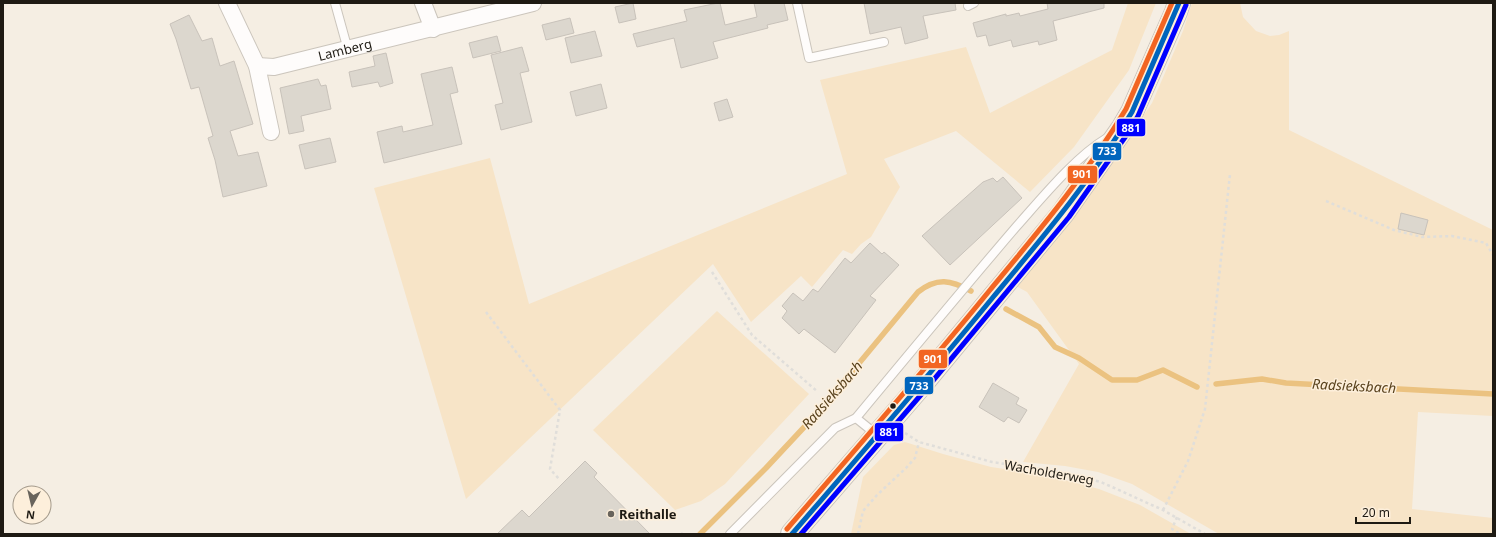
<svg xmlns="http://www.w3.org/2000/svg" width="1496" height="537" font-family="'Noto Sans',sans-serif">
  <rect width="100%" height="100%" fill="#f5eee3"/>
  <g fill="#f7e4c7">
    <path d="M1128 3H1156L1129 70 1074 147 1030 192 956 131 884 159 900 187 871 237 861 244 852 254 843 250 812 287 801 276 751 322 713 264 466 499 374 188 490 158 529 304 847 174 820 80 966 47 990 113 1112 50Z"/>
    <path d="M1192 3H1240L1243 17 1256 31 1270 36 1279 35 1289 31V130L1493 230V416L1418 412 1412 509 1493 518V534H1219L1132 484 1098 472 1065 466 1023 462 1079 364 1027 292 1016 286 1089 196 1152 103 1183 31Z"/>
    <path d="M717 311 809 394 725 484 701 501 675 510 593 430Z"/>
    <path d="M905 442 943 454 991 467 1046 475 1099 489 1140 505 1191 534H851L863 477 894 445Z"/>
  </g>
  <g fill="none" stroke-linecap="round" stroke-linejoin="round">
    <g stroke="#ebc280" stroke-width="5.5">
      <path d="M1006 309 1039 327 1055 347 1079 358 1112 380H1137L1163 370 1197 387"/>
      <path d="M1216 384 1262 379 1286 383 1493 394"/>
      <path d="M700 534 766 468 822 408 918 292C937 277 951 280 971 291"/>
    </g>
  </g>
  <g fill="#dcd7ce" stroke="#c8c2ba">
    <path d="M633 3 636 19 619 23 615 7Z"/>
    <path d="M718 3H720L725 25 757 17 754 3H784L788 20 767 25 768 28 713 42 718 58 681 68 674 38 637 47 633 34 687 21 684 10Z"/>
    <path d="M864 3H955L956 10 923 16 928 38 905 44 901 27 870 34Z"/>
    <path d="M1047 3H1104V8L1053 21 1057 40 1039 45 1038 41 1013 47 1011 40 989 46 986 35 977 37 973 23 1006 14V16L1019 13 1020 16 1048 9Z"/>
    <path d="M189 15 202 41 212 38 220 66 234 61 253 124 230 131 238 156 258 152 267 186 223 197 215 160 208 138 213 136 199 87 191 89 176 39 170 24Z"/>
    <path d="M570 18 574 33 546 40 542 25Z"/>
    <path d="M595 31 602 56 571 63 565 38Z"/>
    <path d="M497 36 501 51 473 58 469 43Z"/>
    <path d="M522 47 529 71 520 73 532 122 501 130 495 105 503 103 491 55Z"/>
    <path d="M386 53 393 83 380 87 378 82 352 87 349 72 375 66 373 56Z"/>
    <path d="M452 67 458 92 450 94 462 144 384 163 377 132 402 126 403 132 433 125 421 74Z"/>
    <path d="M318 79 321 86 326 85 331 109 301 116 304 131 289 134 280 88Z"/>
    <path d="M601 84 607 108 576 116 570 92Z"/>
    <path d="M727 99 733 117 719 121 714 103Z"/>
    <path d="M330 138 336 162 305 169 299 145Z"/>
    <path d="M1003 177 1022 198 950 265 922 236 983 182 993 178 997 182Z"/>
    <path d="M1401 213 1428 220 1424 235 1398 229Z"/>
    <path d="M870 243 882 254 884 252 899 265 870 296 876 300 835 353 804 329 799 334 782 318 787 311 782 306 793 293 803 301 813 289 818 292 845 258 851 263Z"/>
    <path d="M993 383 1019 398 1016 404 1027 410 1019 423 1008 417 1004 422 979 407Z"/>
    <path d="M585 461 597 473 594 477 650 534H497L522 510 529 517Z"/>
  </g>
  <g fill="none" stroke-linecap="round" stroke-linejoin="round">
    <g stroke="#cbc5bc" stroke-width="10">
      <g id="lane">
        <path d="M335 3 348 50"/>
        <path d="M797 3 809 58 884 42"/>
        <path d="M968 6 974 3"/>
        <path d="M856 418 877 435"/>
        <path d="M730 534 835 428 856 418C909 354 962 290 1016 227 1041 199 1075 157 1107 138"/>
      </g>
    </g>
    <g stroke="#cbc5bc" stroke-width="18">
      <g id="street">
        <path d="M227 3 257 66 271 132"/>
        <path d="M423 3 433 29"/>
        <path id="s1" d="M257 66 274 67 533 3"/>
      </g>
    </g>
    <g stroke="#cbc5bc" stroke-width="24">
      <path id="primary" d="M792 534 921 385 1063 213 1122 129 1132 112 1176 12 1179 3"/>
    </g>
    <g stroke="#e0deda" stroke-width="2.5" stroke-dasharray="3 3" stroke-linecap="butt">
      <path d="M1326 201 1394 230 1422 237 1452 236 1486 243 1493 255"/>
      <path d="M712 272 752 335 818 392"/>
      <path d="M486 312 560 410 550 469 559 479"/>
      <path d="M905 433 919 442 992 462 1047 470 1074 475 1101 482 1163 510 1205 534"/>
      <path d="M1163 510 1188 461 1205 409 1230 174"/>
      <path d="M1177 517 1172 529 1180 534"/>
      <path d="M681 533 682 534"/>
      <path d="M858 534 863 511 877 495 906 468 915 458 919 442"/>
    </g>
    <use href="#lane" stroke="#fefcfb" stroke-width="8"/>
    <use href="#street" stroke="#fefcfb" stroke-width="16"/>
    <use href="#primary" stroke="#fefcfb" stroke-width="22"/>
    <g stroke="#fdefdb" stroke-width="8">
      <path id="bus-1" d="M792 534C860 455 928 377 994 296 1043 237 1093 178 1132 112L1179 3"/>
    </g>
    <g stroke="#fdefdb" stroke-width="8">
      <path id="bus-2" d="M801 534 926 389 1069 217 1128 133 1138 116 1186 5"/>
    </g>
    <g stroke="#fdefdb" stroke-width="8">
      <path id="bus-3" d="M787 529C855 450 924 371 990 290 1038 232 1087 174 1126 109L1172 3"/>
    </g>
    <use href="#bus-1" stroke="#0065bd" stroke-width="5"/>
    <use href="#bus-2" stroke="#00f" stroke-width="5"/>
    <use href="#bus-3" stroke="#f26522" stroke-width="5"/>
  </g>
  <circle fill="#1e1a13" stroke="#fdefdb" stroke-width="1.5" cx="893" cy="406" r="3.5"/>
  <circle fill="#69645c" stroke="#fdefdb" stroke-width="1.5" cx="611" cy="514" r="4"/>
  <g text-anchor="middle" stroke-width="3" stroke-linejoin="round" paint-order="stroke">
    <g font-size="13" fill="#1e1a13" stroke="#fdefdb">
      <text dy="5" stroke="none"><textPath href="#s1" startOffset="90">Lamberg</textPath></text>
      <text transform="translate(1049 472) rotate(10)" y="5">Wacholderweg</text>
    </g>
    <g font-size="13" font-weight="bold" fill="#1e1a13" stroke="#fdefdb" text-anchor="start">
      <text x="619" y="519">Reithalle</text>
    </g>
    <g font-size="14" font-style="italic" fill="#59421d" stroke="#fdefdb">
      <text transform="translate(1354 386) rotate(3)" y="5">Radsieksbach</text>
      <text transform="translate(832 395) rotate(-49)" y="5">Radsieksbach</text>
    </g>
  </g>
  <g stroke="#fdefdb" stroke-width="1.5">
    <rect x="1116" y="118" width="30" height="19" rx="4" fill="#00f"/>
    <rect x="1092" y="142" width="30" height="19" rx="4" fill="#0065bd"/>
    <rect x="1067" y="165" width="31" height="19" rx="4" fill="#f26522"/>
    <rect x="918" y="349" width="30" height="20" rx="4" fill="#f26522"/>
    <rect x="904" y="376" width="30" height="19" rx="4" fill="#0065bd"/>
    <rect x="874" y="422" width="30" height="20" rx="4" fill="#00f"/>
  </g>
  <g font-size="11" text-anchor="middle" font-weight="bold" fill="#fff">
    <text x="1131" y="132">881</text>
    <text x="1107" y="155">733</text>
    <text x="1082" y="178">901</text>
    <text x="933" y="363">901</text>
    <text x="919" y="390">733</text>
    <text x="889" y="436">881</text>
  </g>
  <rect width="1496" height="537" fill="none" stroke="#1e1a13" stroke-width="8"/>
  <g transform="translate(32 505) rotate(188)"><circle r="19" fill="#fdefdb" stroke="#a49a8b"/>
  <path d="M0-3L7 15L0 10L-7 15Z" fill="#69645c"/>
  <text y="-6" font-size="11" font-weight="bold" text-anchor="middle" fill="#1e1a13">N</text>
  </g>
  <path d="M1356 517v6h54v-6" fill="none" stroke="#1e1a13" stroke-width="2"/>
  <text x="1362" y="517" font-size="12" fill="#1e1a13" stroke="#fdefdb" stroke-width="3" paint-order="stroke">20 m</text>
</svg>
